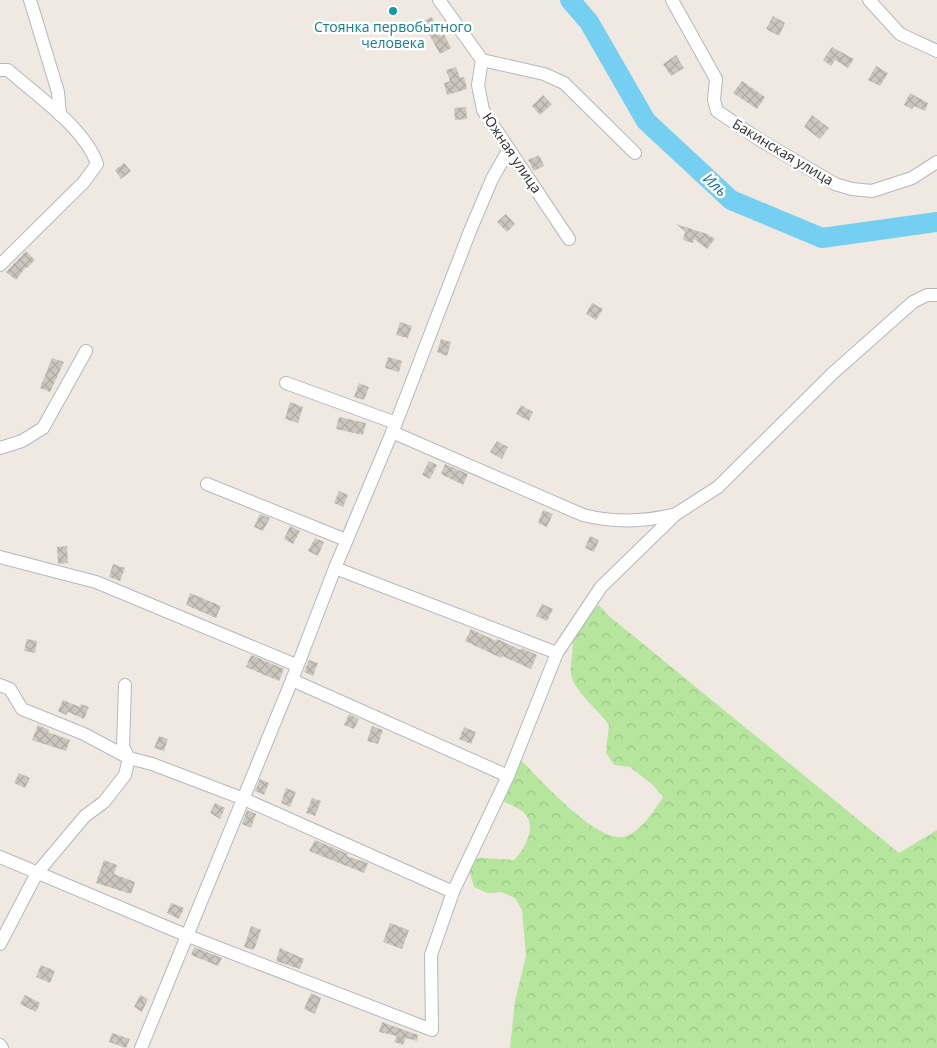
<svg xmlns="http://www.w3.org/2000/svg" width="937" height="1048" font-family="'Open Sans',sans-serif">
  <defs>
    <pattern id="forest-crowns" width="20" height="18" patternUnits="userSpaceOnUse" patternTransform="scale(1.25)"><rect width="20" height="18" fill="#b6e59e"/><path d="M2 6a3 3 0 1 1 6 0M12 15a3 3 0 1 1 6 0" fill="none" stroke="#9dc588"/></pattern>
    <pattern id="building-cross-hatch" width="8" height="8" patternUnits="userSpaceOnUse" patternTransform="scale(1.25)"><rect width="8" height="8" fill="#cbc7bf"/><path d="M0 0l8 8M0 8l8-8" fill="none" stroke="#afaba4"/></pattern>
  </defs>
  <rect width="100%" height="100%" fill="#efe9e1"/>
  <path fill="url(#forest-crowns)" d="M599 605 609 616 899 853 937 830V1048H510L515 1001 526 956 522 910 515 898 501 892 487 893 474 887 470 873V859L484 858 514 860C525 849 539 824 522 811 515 806 505 803 498 798L505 765 516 755C537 776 594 841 623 837 639 834 655 810 663 797L653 785 630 767 614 765 606 753 609 725C599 711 577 693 572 678 568 665 575 653 572 639L588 615Z"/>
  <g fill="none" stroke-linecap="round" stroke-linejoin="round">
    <path stroke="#75cff0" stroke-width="20" d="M570 0 589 22 646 121 731 200 822 238 937 222"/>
  </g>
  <g fill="url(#building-cross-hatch)">
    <path d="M773 16 785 23 779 36 766 29Z"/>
    <path d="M432 17 440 36 444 34 451 48 440 54 422 22Z"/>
    <path d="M832 47 854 59 848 68 835 60 831 66 823 60Z"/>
    <path d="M676 55 684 68 671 76 663 64Z"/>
    <path d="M876 66 888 73 880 86 868 80Z"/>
    <path d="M456 67 460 78 464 77 467 89 447 95 444 83 450 81 446 70Z"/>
    <path d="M742 81 765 97 757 109 733 93Z"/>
    <path d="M910 93 928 103 925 111 914 106 912 109 904 105Z"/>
    <path d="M543 95 552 104 540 115 532 106Z"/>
    <path d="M466 107 467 119 455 120 454 108Z"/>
    <path d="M812 115 829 128 820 139 804 127Z"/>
    <path d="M539 155 544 166 534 171 528 160Z"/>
    <path d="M124 163 131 171 121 179 115 170Z"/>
    <path d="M506 214 515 224 507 232 497 222Z"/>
    <path d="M676 224 707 234 715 239 707 249 694 239 693 243 683 240 685 232Z"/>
    <path d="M26 251 35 260 27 268 26 267 16 280 6 272Z"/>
    <path d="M592 303 603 309 596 320 586 314Z"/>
    <path d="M400 322 412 326 408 338 396 335Z"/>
    <path d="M441 339 451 342 447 356 437 352Z"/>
    <path d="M388 357 402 361 399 372 385 368Z"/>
    <path d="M52 358 64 362 50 392 40 388Z"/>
    <path d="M359 383 369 387 364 400 354 397Z"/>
    <path d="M290 402 303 407 298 423 285 419Z"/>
    <path d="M521 405 533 412 529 421 516 414Z"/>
    <path d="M339 417 366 423 363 435 336 429Z"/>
    <path d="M497 441 508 447 502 459 490 452Z"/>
    <path d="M429 461 437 465 430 479 422 475Z"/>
    <path d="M445 464 468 474 463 485 441 474Z"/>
    <path d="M339 491 348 495 343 507 334 503Z"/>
    <path d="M543 510 553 514 547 527 538 523Z"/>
    <path d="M260 514 270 518 263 531 254 527Z"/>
    <path d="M290 526 300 531 293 544 284 539Z"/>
    <path d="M590 536 599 540 594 552 585 548Z"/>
    <path d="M315 538 324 542 318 556 308 551Z"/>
    <path d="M67 546 68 563 58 564 57 547Z"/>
    <path d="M113 564 125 568 120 581 109 577Z"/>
    <path d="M190 593 221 606 216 618 186 605Z"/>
    <path d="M542 604 553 609 547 621 536 616Z"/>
    <path d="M471 629 496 641 497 639 521 650 522 648 537 655 531 669 502 656 501 658 465 641Z"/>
    <path d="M27 639 37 641 35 653 24 651Z"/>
    <path d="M251 655 284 669 279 681 246 667Z"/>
    <path d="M309 660 318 663 313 676 304 672Z"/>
    <path d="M63 700 80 707 81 704 89 707 84 719 68 712 66 715 58 711Z"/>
    <path d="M349 714 359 719 354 729 344 725Z"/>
    <path d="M38 725 49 730 48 732 70 740 66 751 32 740Z"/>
    <path d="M372 726 383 730 378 744 367 741Z"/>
    <path d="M464 727 476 732 471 744 459 739Z"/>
    <path d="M159 736 168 739 164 751 154 748Z"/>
    <path d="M19 773 30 778 25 788 14 783Z"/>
    <path d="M260 779 269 783 264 795 255 791Z"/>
    <path d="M286 788 296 792 290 807 281 803Z"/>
    <path d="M312 798 321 801 315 816 306 813Z"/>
    <path d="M215 803 225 808 220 819 210 813Z"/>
    <path d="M247 810 256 814 251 828 242 824Z"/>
    <path d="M315 840 348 854 347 856 368 863 364 873 309 851Z"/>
    <path d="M104 860 117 865 114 874 135 882 131 894 96 883Z"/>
    <path d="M171 903 184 908 179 919 167 913Z"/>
    <path d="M390 923 409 930 402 949 383 942Z"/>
    <path d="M251 926 261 930 254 950 244 947Z"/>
    <path d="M194 947 222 958 218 966 191 955Z"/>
    <path d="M280 948 304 959 300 969 276 961Z"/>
    <path d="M41 965 55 971 50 983 36 977Z"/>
    <path d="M311 993 321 998 315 1014 304 1009Z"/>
    <path d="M25 995 40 1003 36 1012 20 1004Z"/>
    <path d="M140 995 148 999 142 1012 134 1007Z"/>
    <path d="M382 1022 418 1035 417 1041 406 1038 403 1045 394 1042 397 1036 379 1032Z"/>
    <path d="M112 1033 130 1039 126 1048 109 1042Z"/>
  </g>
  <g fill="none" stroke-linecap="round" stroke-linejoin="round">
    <g stroke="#b4b7c1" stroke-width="14">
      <g id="minor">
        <path d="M30 0 58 92 60 115"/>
        <path d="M439 0 482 60 544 74 564 83 635 153"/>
        <path d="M672 0 716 79 714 100 717 111 760 140 835 184 852 189 872 191 912 178 937 162"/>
        <path d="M869 0 900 34 937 51"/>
        <path d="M482 60 478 85 483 110 569 239"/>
        <path d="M0 70H8C36 95 85 128 97 164L84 182 0 265"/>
        <path d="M286 383 396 423"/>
        <path d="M392 432 583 515C615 523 645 522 676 514"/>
        <path d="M0 448 22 441 43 428 86 351"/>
        <path d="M207 484 346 540"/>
        <path d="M0 557 96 582 296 665"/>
        <path d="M335 568 557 653"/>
        <path d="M292 680 508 776"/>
        <path d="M0 685 10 689 22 709 84 734 129 758 152 764 244 799 453 892"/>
        <path d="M0 857 188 936 432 1030 431 955 453 892 508 776 557 653 601 587 676 514 718 487 833 373 913 302 927 295H937"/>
        <path d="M0 944 37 873 85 816 104 802 125 775 129 758 123 747 125 685"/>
        <path d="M0 1045 2 1048"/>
        <path d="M141 1048 292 680 335 568 396 423 470 231 492 179 509 149"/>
      </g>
    </g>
    <use href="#minor" stroke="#fff" stroke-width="12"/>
  </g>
  <circle fill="#0f9aa8" stroke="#fff" stroke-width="2" cx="393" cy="11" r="5"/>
  <g text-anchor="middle" stroke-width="5" stroke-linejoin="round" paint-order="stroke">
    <g font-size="14" fill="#0d838f" stroke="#fff">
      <text x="393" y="32">Стоянка первобытного<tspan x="393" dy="16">человека</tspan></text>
    </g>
    <g font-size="14" fill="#2e2e2e" stroke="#fff">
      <text transform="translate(783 152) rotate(31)" y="5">Бакинская улица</text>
      <text transform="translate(512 153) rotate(56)" y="5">Южная улица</text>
    </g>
    <g font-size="15" font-style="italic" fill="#0d6fa3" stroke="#fff">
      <text transform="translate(715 185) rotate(43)" y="5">Иль</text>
    </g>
  </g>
</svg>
